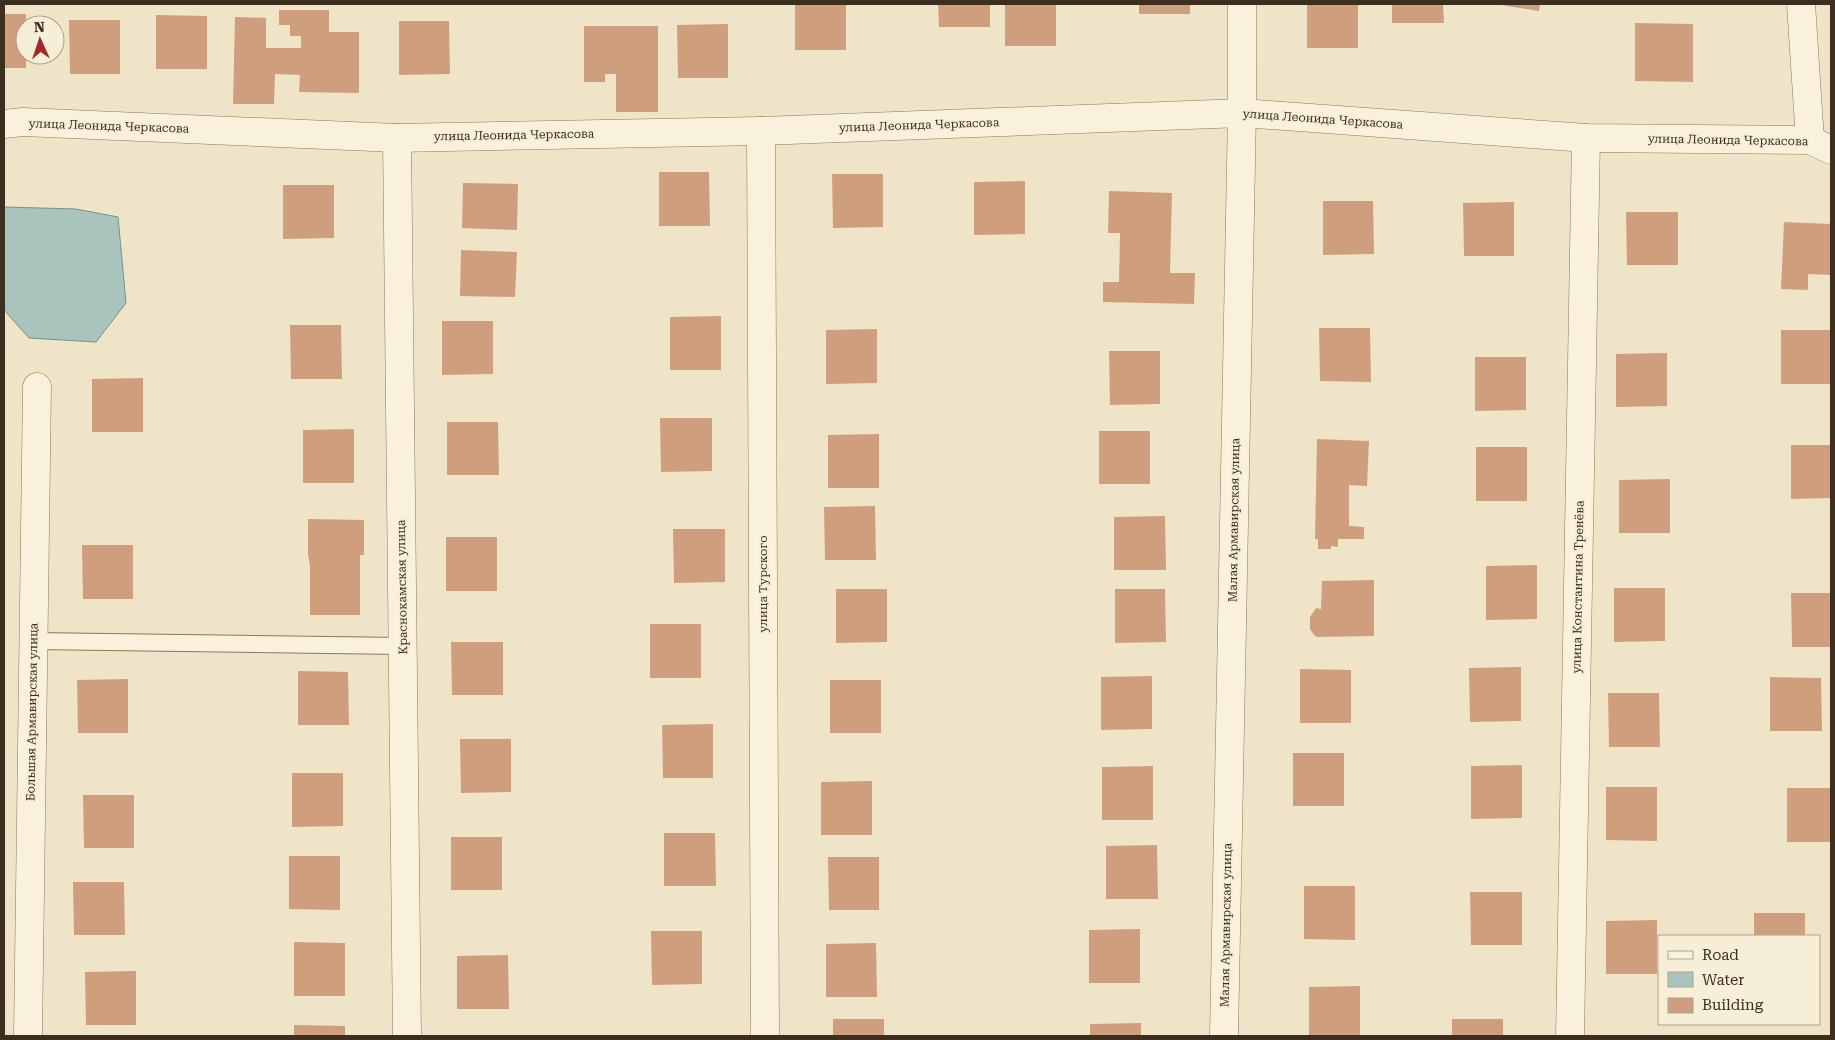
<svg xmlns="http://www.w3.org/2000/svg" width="1835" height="1040" font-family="'Roboto Serif',serif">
  <rect width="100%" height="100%" fill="#f0e4c8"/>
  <path fill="#a9c4bc" stroke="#6f938a" d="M4 207 76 209 118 217 126 303 96 342 29 338 4 310Z"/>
  <g fill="#cf9f7d">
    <rect x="795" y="4" width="51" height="46"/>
    <path d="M938 4H990V27H939Z"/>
    <rect x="1005" y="4" width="51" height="42"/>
    <rect x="1139" y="4" width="51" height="10"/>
    <rect x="1307" y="4" width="51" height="44"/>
    <path d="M1392 4H1443L1444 23H1392Z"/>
    <path d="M1495 4H1540L1539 11Z"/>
    <path d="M279 10H329V32H359V93L299 92 300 75 275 74 274 104H233L235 17 266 18V48H301V36H290V25H279Z"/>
    <rect x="4" y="14" width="22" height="54"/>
    <path d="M156 15 207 16V69H156Z"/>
    <path d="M69 20H120V74H70Z"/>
    <path d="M399 21H449L450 74 399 75Z"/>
    <path d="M1635 23 1693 24V82L1635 81Z"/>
    <path d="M728 24V78H678L677 25Z"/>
    <path d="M584 26H658V112H616V74H605V82H584Z"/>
    <path d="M659 172H709L710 226H659Z"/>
    <path d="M832 174H883V227L833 228Z"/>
    <path d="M1025 181V234L974 235V182Z"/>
    <path d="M463 183 518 184 517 230 462 228Z"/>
    <path d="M283 185H334V238L283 239Z"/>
    <path d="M1109 191 1172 193 1170 273H1195L1194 304 1103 302V282H1119L1120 233H1108Z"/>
    <path d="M1323 201H1373L1374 254 1323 255Z"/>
    <path d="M1514 202V256H1464L1463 203Z"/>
    <path d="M1626 212H1678V265H1627Z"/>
    <path d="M1784 222 1831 224V275L1808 274V290L1781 289Z"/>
    <path d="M461 250 517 252 515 297 460 296Z"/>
    <path d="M721 316V370H670V317Z"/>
    <path d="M442 321H493V374L442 375Z"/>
    <path d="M290 325H341L342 379H291Z"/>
    <path d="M1319 328H1370L1371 382 1320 381Z"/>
    <path d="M877 329V383L826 384V330Z"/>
    <rect x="1781" y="330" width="50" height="54"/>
    <path d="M1109 351H1160V404L1110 405Z"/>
    <path d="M1667 353V406L1616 407V354Z"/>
    <path d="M1475 357H1526V410L1475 411Z"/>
    <path d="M143 378V432H92V379Z"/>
    <path d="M660 418H712V471L661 472Z"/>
    <path d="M447 422H498L499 475H447Z"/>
    <path d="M354 429V483H303V430Z"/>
    <rect x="1099" y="431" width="51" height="53"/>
    <path d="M879 434V488H828V435Z"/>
    <path d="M1317 439 1369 441 1367 486 1349 485V526L1364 527V539H1338V547L1331 546V549H1318V539H1315Z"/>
    <path d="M1791 445H1831V498L1791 499Z"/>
    <rect x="1476" y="447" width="51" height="54"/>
    <path d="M1670 479V533H1619V480Z"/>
    <path d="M875 506 876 560H825L824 507Z"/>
    <path d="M1165 516 1166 570H1114V517Z"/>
    <path d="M308 519 364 520V555H360V615H310V565L308 555Z"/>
    <path d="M673 529H725V582L674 583Z"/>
    <rect x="446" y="537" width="51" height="54"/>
    <path d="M82 545H133V599H83Z"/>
    <path d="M1537 565V619L1486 620V566Z"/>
    <path d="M1374 580V636L1317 637 1314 635 1310 629V617L1316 608 1321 609 1322 581Z"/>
    <path d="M1614 588H1665V641L1614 642Z"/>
    <path d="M836 589H887V642L836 643Z"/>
    <path d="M1115 589H1165L1166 642 1115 643Z"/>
    <path d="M1791 593H1831V647H1792Z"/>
    <rect x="650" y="624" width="51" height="54"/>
    <path d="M451 642H503V695H452Z"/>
    <path d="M1521 667V721L1470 722 1469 668Z"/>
    <path d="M1300 669 1351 670V723H1300Z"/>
    <path d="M298 671 348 672 349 725H298Z"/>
    <path d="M1152 676V729L1101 730V677Z"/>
    <path d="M1770 677 1821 678 1822 731H1770Z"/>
    <path d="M128 679V733H78L77 680Z"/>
    <rect x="830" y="680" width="51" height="53"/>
    <path d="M1608 693H1659L1660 747H1609Z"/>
    <path d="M713 724V778H663L662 725Z"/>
    <path d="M460 739H511V792L461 793Z"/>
    <rect x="1293" y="753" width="51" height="53"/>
    <path d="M1522 765V818L1471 819V766Z"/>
    <path d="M1153 766V820H1102V767Z"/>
    <path d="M292 773H343V826L292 827Z"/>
    <path d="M872 781V835H821V782Z"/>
    <path d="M1606 787H1657V841L1606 840Z"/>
    <rect x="1787" y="788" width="44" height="54"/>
    <path d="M83 795H134V848H84Z"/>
    <path d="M664 833H715L716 886H664Z"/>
    <rect x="451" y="837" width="51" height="53"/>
    <path d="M1157 845 1158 899H1106V846Z"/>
    <path d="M289 856H340V910L289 909Z"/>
    <path d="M828 857H879V910H829Z"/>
    <path d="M73 882H124L125 935H74Z"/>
    <path d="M1304 886H1355V940L1304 939Z"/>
    <path d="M1470 892H1522V945H1471Z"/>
    <rect x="1754" y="913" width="51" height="23"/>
    <path d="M1657 920V974H1606V921Z"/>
    <path d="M1140 929V983H1089V930Z"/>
    <path d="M651 931H702V984L652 985Z"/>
    <path d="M294 942 345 943V996H294Z"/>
    <path d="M876 943 877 997H826V944Z"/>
    <path d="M508 955 509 1009H457V956Z"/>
    <path d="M136 971V1025H86L85 972Z"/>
    <path d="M1360 986V1036H1309V987Z"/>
    <rect x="833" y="1019" width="51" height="17"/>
    <rect x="1452" y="1019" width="51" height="17"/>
    <path d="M1141 1023V1036H1090V1024Z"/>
    <path d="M294 1025 345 1026V1036H294Z"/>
  </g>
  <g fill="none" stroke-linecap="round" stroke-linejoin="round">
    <g stroke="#8d765c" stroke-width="18">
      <path id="lane" d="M33 641 403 646"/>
    </g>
    <g stroke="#8d765c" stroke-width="29">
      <g id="street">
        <path d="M1801 4 1810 140"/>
        <path d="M4 124 23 122 397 138 761 131 1242 113 1586 138 1810 140 1831 150"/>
        <path d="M761 131 765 1036"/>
        <path d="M397 138 407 1036"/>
        <path d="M28 1036 37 387"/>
        <path d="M1224 1036 1242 113V4"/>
        <path d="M1570 1036 1586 138"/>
      </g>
    </g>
    <use href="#lane" stroke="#faf1dc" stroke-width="16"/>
    <use href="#street" stroke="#faf1dc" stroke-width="28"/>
  </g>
  <g text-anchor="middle" stroke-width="4" stroke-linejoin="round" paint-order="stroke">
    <g font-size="12" fill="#3d2e20" stroke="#f7eed8">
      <text transform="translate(1323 119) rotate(4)" y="4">улица Леонида Черкасова</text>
      <text transform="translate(919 125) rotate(-2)" y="4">улица Леонида Черкасова</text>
      <text transform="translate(109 126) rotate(2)" y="4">улица Леонида Черкасова</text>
      <text transform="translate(514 135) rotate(-1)" y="4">улица Леонида Черкасова</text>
      <text transform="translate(1728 140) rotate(1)" y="4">улица Леонида Черкасова</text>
      <text transform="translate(1234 520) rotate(-89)" y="4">Малая Армавирская улица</text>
      <text transform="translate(763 584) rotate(-90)" y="4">улица Турского</text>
      <text transform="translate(402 587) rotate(-91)" y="4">Краснокамская улица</text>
      <text transform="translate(1578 587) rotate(-89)" y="4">улица Константина Тренёва</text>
      <text transform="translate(32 712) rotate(-89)" y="4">Большая Армавирская улица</text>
      <text transform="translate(1226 925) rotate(-89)" y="4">Малая Армавирская улица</text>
    </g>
  </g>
  <rect width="1835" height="1040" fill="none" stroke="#3d2e20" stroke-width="10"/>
  <rect x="1658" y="935" width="162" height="90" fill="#f7eed8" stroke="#ada18e"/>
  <rect x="1668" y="951" width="25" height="8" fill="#faf1dc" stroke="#ada18e"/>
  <text x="1702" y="960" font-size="15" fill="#3d2e20">Road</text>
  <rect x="1668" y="972" width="25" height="15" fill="#a9c4bc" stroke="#ada18e"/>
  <text x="1702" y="985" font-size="15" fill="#3d2e20">Water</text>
  <rect x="1668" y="998" width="25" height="15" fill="#cf9f7d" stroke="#ada18e"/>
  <text x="1702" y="1010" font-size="15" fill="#3d2e20">Building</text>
  <g transform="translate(40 40) rotate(357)"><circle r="24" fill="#f7eed8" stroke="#ada18e"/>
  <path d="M0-4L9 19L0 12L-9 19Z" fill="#9e2a2b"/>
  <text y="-8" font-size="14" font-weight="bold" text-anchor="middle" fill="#3d2e20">N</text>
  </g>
</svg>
